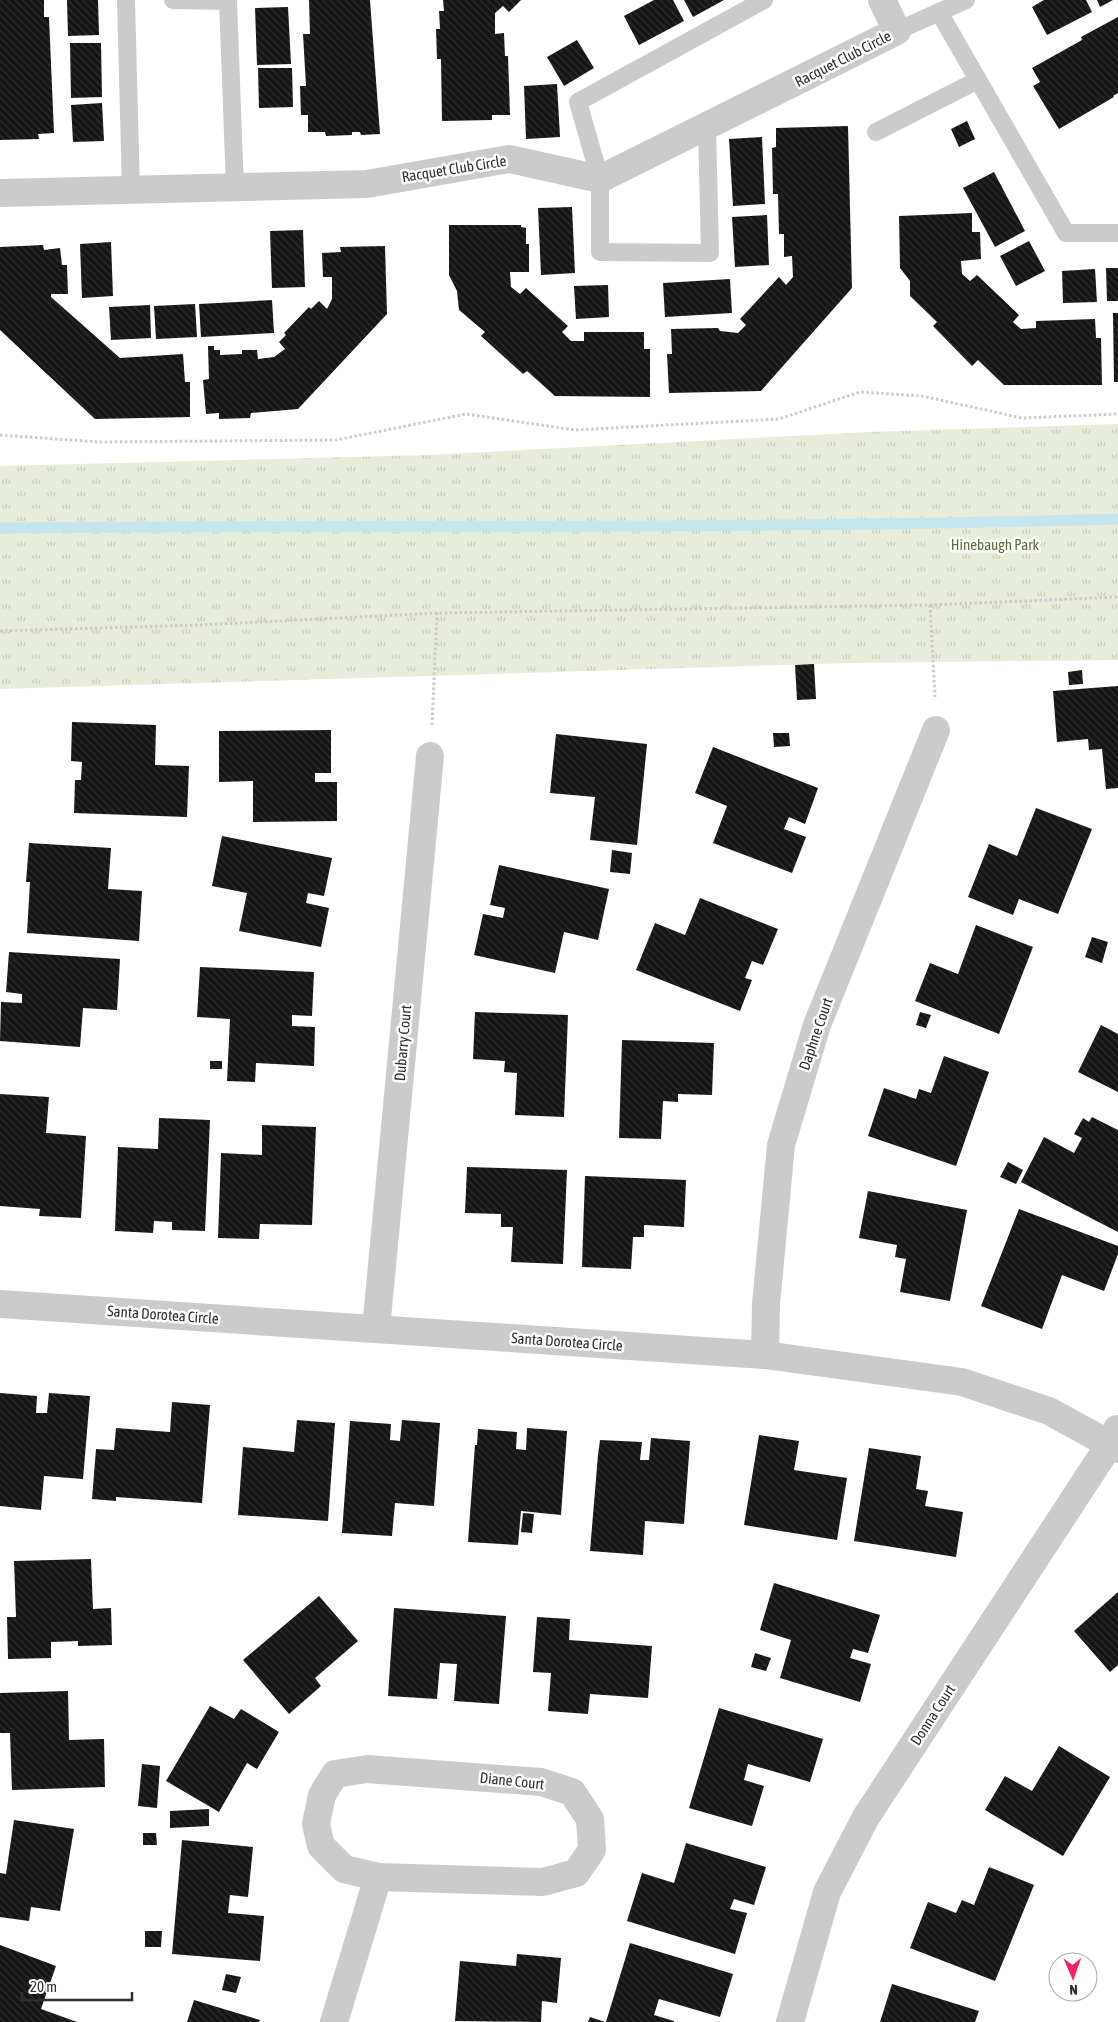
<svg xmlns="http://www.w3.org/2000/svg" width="1118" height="2022" font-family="'Asap Condensed',sans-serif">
  <defs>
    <pattern id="park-tufts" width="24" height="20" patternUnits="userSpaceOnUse" patternTransform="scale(1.25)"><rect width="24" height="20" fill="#e8eddb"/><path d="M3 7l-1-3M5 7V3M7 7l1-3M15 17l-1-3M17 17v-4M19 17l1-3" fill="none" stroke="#c7ccbc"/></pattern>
    <pattern id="building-back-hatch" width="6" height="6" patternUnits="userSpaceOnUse" patternTransform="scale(1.25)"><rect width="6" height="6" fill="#151515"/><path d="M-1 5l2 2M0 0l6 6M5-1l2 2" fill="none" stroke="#2f2f2f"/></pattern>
  </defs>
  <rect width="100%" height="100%" fill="#fff"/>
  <path fill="url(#park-tufts)" d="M1118 424V660L849 663 0 689V466L428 455 870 432Z"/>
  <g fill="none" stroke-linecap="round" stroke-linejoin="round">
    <path stroke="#c6e6ee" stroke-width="11" d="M0 528C373 524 745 530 1118 519"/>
  </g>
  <g fill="url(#building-back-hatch)">
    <path d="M0 0H44V17H49L54 133 38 134 39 139 0 140Z"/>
    <path d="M67 0H98L99 35 68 36Z"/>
    <path d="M309 0H370L380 134 361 135 360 132H352V135L326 136 325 132H308V115H301L300 86H306L303 34H310Z"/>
    <path d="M443 0H521L509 12 503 6 495 13V34L504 33 505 56H508L510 115H492V120L442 121 441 59H437L436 29H440L439 11H444Z"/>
    <path d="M654 0H673L684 21 639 45 624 16Z"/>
    <path d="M684 0H724L693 17Z"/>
    <path d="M1044 0H1086L1092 12 1047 35 1032 7Z"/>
    <path d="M1097 0H1113L1100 7Z"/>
    <path d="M288 7 291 64 257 65 255 8Z"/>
    <path d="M1118 17V93L1113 96 1114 97 1059 129 1033 86 1040 82 1032 68 1082 40 1081 37Z"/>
    <path d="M577 40 594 68 564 86 547 57Z"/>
    <path d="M70 43H101L102 97 71 98Z"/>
    <path d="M258 68H292L293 107 259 108Z"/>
    <path d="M557 84 560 137 526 139 524 86Z"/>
    <path d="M102 103 104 141 73 142 71 105Z"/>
    <path d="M967 121 975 139 959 147 951 129Z"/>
    <path d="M848 126 852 288 761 391 669 393 667 354H672L671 329 718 328 720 331 738 333 746 325 740 319 779 277 786 285 793 277 792 256 784 257V234H779L778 194H773L772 148 776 147V128Z"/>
    <path d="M762 137 765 204 733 206 729 139Z"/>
    <path d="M994 172 1025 231 995 247 963 188Z"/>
    <path d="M572 207 575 273 541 275 538 208Z"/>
    <path d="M972 213V232H980L981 259 961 261 962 274 970 281 977 275 1019 315 1013 322 1021 329 1036 328V321L1095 319 1096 338H1101L1102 385H1004L978 360 972 366 933 326 937 322 910 296V281L900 268 899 216Z"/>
    <path d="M767 215 769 265 735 267 732 217Z"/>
    <path d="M449 225H521V227L526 228V244H529V272H510L511 287 520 294 526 288 568 326 562 332 571 341H584V332H644V349H650V397L555 396 527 371 523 374 481 336 485 332 459 310 457 291 449 275Z"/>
    <path d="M303 230 305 287 272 288 270 231Z"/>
    <path d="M1029 241 1045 271 1016 286 1000 256Z"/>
    <path d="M111 242 113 296 82 298 80 244Z"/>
    <path d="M43 245 44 250 60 248 62 265H67L68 294H51V297L120 358 183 354 185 382H190V417L95 419 0 330V247Z"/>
    <path d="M385 246 387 314 298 409 251 413 250 418 219 419V413L206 414 203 380 209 379 208 346H214V350H220V355L242 354V350H257L258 359 274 357 285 349 279 342 286 335 284 333 309 307 311 309 319 301 327 309 332 299V277H323L322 253 341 252 340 247Z"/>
    <path d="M1106 268H1118V301H1107Z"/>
    <path d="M1095 269 1097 302 1063 303 1062 271Z"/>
    <path d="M730 279 732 313 665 317 663 283Z"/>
    <path d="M608 285 609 317 576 319 574 286Z"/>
    <path d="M272 300 274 333 201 337 199 304Z"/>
    <path d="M195 304 197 337 156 339 154 306Z"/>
    <path d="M150 305 151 338 111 340 109 307Z"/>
    <path d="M1113 313H1118V382H1114Z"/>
    <path d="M814 664 816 699 797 700 795 665Z"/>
    <path d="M1082 670 1083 684 1069 685 1068 672Z"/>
    <path d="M1118 686V788L1106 789 1102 749 1089 750 1088 739 1057 742 1053 691Z"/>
    <path d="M72 722 156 725 155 765 189 766 187 817 74 813 75 780H81L82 762 71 761Z"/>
    <path d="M331 730V773H315V782H337V821L253 822V781L219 782V731Z"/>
    <path d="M773 733H789L790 746 774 747Z"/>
    <path d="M556 734 647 744 637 845 590 840 595 797 550 793Z"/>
    <path d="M713 747 818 788 805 824 789 817 784 829 806 837 792 873 713 843 727 806 695 793Z"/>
    <path d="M1036 808 1092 829 1058 914 1019 899 1013 915 968 897 989 844 1017 856Z"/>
    <path d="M222 836 332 858 324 896 308 893 306 903 329 908 321 947 239 931 247 893 212 886Z"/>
    <path d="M29 843 111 848 108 889 142 891 139 941 27 933 30 882H26Z"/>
    <path d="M612 850 632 853 630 874 610 872Z"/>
    <path d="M499 865 609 889 598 940 564 932 555 973 474 955 483 914 503 918 505 908 490 905Z"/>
    <path d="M700 898 778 929 763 965 752 961 745 978 752 980 740 1011 636 970 655 923 685 935Z"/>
    <path d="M976 925 1033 947 999 1034 915 1001 930 963 958 974Z"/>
    <path d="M1092 937 1108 942 1102 963 1085 957Z"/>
    <path d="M9 952 120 959 117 1010 83 1008 80 1047 0 1041 1 1002 22 1003V994L6 992Z"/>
    <path d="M200 967 314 972 312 1016 292 1015V1026L315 1027 314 1066 256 1063 255 1082 227 1081 230 1019 197 1017Z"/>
    <path d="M475 1012 568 1015 564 1117 515 1115 517 1073 504 1072 505 1061 473 1059Z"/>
    <path d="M920 1012 931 1015 926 1028 916 1025Z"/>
    <path d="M1101 1025 1118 1034V1092L1078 1072Z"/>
    <path d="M622 1040 714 1043 712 1095 678 1094V1102L663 1101 661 1139 619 1138Z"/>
    <path d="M944 1056 989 1072 956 1166 868 1136 884 1088 916 1099 919 1089 931 1093Z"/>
    <rect x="210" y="1061" width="12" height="8"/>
    <path d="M0 1094 49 1097 46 1133 86 1136 81 1218 39 1216 40 1209 0 1206Z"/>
    <path d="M1092 1117 1118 1130V1232L1021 1182 1044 1137 1074 1153 1082 1138 1074 1134 1083 1118 1089 1122Z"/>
    <path d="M159 1118 210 1120 205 1231 172 1230V1222L154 1221 153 1233 115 1231 118 1147 158 1149Z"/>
    <path d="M262 1125 316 1127 312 1225 260 1224 259 1239 218 1238 221 1153 262 1155Z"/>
    <path d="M1008 1162 1023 1170 1016 1184 1000 1177Z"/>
    <path d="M467 1167 567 1170 563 1264 511 1262 513 1227H501V1214L465 1213Z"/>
    <path d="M585 1176 686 1180 684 1227 644 1225V1237H633L631 1269 582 1267Z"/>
    <path d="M868 1191 967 1210 950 1301 900 1292 906 1259 895 1257 897 1245 859 1238Z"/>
    <path d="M1019 1209 1118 1246V1254L1104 1291 1062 1275 1042 1329 981 1306Z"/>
    <path d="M0 1393 37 1396 36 1413H47L49 1393 90 1396 83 1479 44 1476 41 1510 0 1506Z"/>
    <path d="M172 1402 210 1405 202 1503 116 1497V1501L92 1499 96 1449 114 1450 116 1428 170 1432Z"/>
    <path d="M297 1420 335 1423 328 1521 238 1515 243 1447 294 1452Z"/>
    <path d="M402 1420 440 1423 434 1506 395 1503 392 1536 342 1533 350 1421 391 1424 390 1440 400 1441Z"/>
    <path d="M527 1428 567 1431 561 1515 521 1511 518 1545 468 1542 475 1445H477L478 1429 517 1432 516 1449 526 1450Z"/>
    <path d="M759 1435 799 1441 794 1470 847 1478 837 1540 744 1525Z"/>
    <path d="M651 1438 690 1441 684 1524 645 1521 643 1555 590 1551 598 1455 600 1440 642 1442 640 1460H649Z"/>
    <path d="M869 1448 921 1456 916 1489 928 1491 925 1506 963 1512 956 1557 854 1541Z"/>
    <path d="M523 1513 534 1514 532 1533 521 1532Z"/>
    <path d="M91 1559 93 1609 111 1608 112 1645 78 1646V1641L51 1642V1658L8 1659 7 1617H16L14 1561Z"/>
    <path d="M774 1583 880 1615 868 1653 853 1649 850 1658 871 1664 860 1702 780 1678 791 1640 760 1630Z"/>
    <path d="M1118 1592V1665L1110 1672 1074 1631Z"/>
    <path d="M319 1596 358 1641 315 1678 321 1686 289 1714 243 1660Z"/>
    <path d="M394 1608 506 1616 499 1704 454 1701 457 1664 440 1663 437 1699 388 1696Z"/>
    <path d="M537 1617 570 1619 569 1640 652 1646 648 1698 590 1694 588 1714 548 1711 551 1673 533 1672Z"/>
    <path d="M755 1653 771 1658 766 1671 751 1667Z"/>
    <path d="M68 1691 69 1740 104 1739 105 1787 12 1790 10 1733H0V1693Z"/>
    <path d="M210 1706 234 1719 241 1709 279 1732 257 1769 247 1763 219 1812 166 1781Z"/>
    <path d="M719 1708 823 1739 810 1782 748 1764 744 1780 764 1786 752 1826 689 1808Z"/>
    <path d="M1059 1746 1110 1777 1063 1856 985 1810 1005 1776 1032 1791Z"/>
    <path d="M142 1764 160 1766 157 1808 138 1806Z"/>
    <path d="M209 1809V1826L170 1828V1811Z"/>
    <path d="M14 1820 74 1829 60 1911 31 1907 29 1921 0 1917V1873L6 1874Z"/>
    <path d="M143 1833H156L157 1845H143Z"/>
    <path d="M182 1840 253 1847 248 1897 230 1895 228 1913 264 1916 260 1961 172 1954Z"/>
    <path d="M686 1843 766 1867 754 1905 734 1899 730 1909 747 1913 735 1954 627 1921 642 1873 674 1883Z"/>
    <path d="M989 1867 1034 1885 995 1981 910 1948 928 1902 956 1913 962 1900 974 1905Z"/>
    <path d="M145 1931H162L161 1947H145Z"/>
    <path d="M630 1943 733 1974 720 2017 659 1999 654 2015 674 2021V2022H606Z"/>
    <path d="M0 1945 56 1966 41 2009 77 2022H0Z"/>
    <path d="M517 1954 561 1958 557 2003 542 2001 541 2022 455 2021 460 1961 516 1966Z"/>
    <path d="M226 1974 241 1977 236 1993 222 1990Z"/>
    <path d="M892 1984 979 2011 975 2022H880Z"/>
    <path d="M194 2000 260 2020 259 2022H187Z"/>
    <path d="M590 2017 605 2022H588Z"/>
  </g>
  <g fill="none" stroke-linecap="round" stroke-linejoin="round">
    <g stroke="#cbcbcb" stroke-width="3" stroke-dasharray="2.5 2.5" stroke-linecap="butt">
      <path d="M0 435 99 442 336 440 466 414 575 430 779 419 860 392 922 396 1022 418 1118 414"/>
      <path d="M930 605 935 697"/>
      <path d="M0 631 198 625 437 613 930 605 1118 597"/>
      <path d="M432 725 437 613"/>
    </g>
    <g stroke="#cbcbcb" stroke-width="18">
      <path d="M126 0 131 190"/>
      <path d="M173 0 228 1 235 188"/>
      <path d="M939 12 1066 233H1118"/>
      <path d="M897 31 966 0"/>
      <path d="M707 127 710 253 600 252V179L578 102 764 0"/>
      <path d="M876 132 978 80"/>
    </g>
    <g stroke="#cbcbcb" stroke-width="28">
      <path d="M0 193 367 184 509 159 600 179 897 31 882 0"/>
      <path d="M0 1304 765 1355 962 1382 1049 1411 1118 1449"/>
      <path d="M376 1329 430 756"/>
      <path d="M765 1355 766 1304 781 1145 817 1025 936 730"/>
      <path d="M367 1769 541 1782 572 1792 590 1819 592 1850 576 1873 543 1882 378 1877 344 1869 321 1846 316 1824 322 1795 335 1774Z"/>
      <path d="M334 2022 378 1877"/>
      <path d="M790 2022 827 1892 866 1817 1110 1444 1117 1429"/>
    </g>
  </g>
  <g text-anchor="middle" stroke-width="5" stroke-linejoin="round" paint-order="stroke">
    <g font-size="15" fill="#2e2e2e" stroke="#fff">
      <text transform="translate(843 59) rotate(-27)" y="5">Racquet Club Circle</text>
      <text transform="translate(454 169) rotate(-9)" y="5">Racquet Club Circle</text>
      <text transform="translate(816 1034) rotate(-71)" y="5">Daphne Court</text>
      <text transform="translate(403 1043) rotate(-85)" y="5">Dubarry Court</text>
      <text transform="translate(163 1315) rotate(4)" y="5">Santa Dorotea Circle</text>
      <text transform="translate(567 1342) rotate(4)" y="5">Santa Dorotea Circle</text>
      <text transform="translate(933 1715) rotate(-57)" y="5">Donna Court</text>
      <text transform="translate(512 1781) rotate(6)" y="5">Diane Court</text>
    </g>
    <g font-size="15" fill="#5c6e38" stroke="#fff">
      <text x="995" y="550">Hinebaugh Park</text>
    </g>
  </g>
  <g transform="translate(1073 1977) rotate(178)"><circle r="24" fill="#ffffff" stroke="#ababab"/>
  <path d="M0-4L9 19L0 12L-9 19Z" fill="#f2245b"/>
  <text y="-8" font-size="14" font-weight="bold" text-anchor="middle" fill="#2e2e2e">N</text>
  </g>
  <path d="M22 1992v8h110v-8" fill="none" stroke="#2e2e2e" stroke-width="2.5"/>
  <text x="30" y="1992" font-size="15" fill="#2e2e2e" stroke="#ffffff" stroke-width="4" paint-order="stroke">20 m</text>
</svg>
